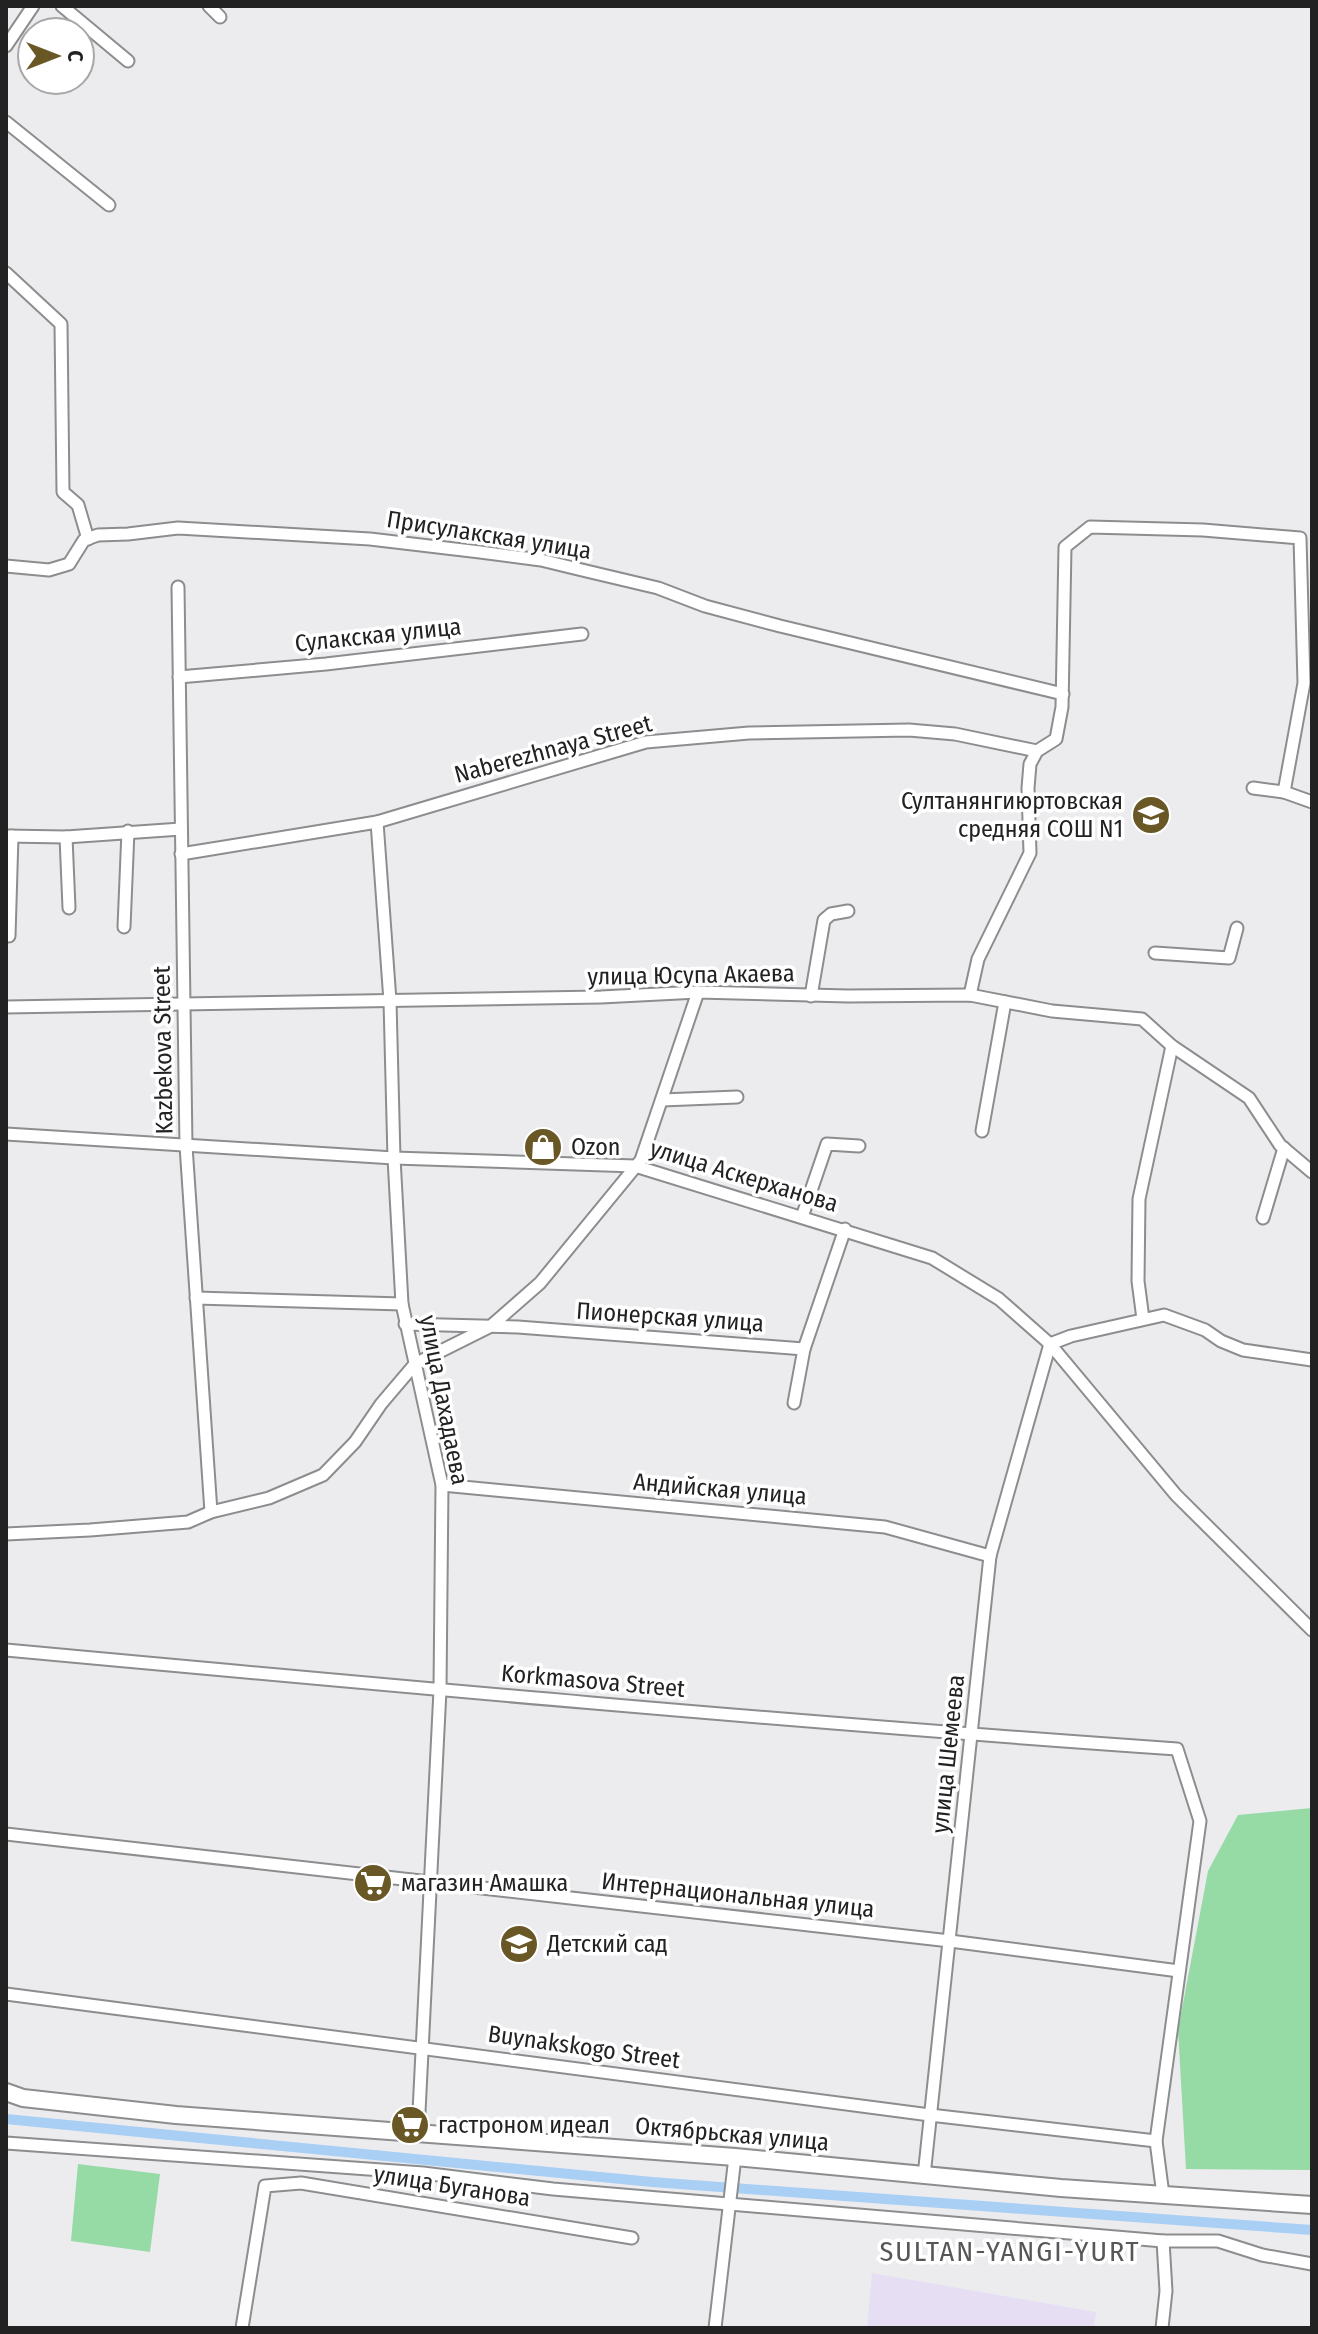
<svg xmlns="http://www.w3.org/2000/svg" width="1318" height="2334" font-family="'Fira Sans Condensed',sans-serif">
  <rect width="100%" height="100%" fill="#ececef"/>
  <path fill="#e6dff4" d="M872 2273 1096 2312 1094 2328H867Z"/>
  <g fill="#96daa6">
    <path d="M1312 1808V2170L1186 2169 1178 2030 1208 1871 1238 1815Z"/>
    <path d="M78 2164 160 2174 150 2252 71 2241Z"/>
  </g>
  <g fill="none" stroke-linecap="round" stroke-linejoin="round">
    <path stroke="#a9cff5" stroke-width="10" d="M6 2119 652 2182 1312 2230"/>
    <g stroke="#8c8d8f" stroke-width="15">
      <g id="street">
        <path d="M62 6 128 61"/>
        <path d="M209 6 220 17"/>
        <path d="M6 46 33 6"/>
        <path d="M6 122 109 205"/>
        <path d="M6 273 61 324 63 492 78 505 88 539"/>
        <path d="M6 566 49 570 69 564 84 540 98 535 128 534 178 528 370 539 480 552 541 560 582 570 658 588 705 606 780 626 1063 694"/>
        <path d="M178 587 186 1146 211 1512"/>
        <path d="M179 677 326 664 582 634"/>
        <path d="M1253 788 1284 792 1312 802"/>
        <path d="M377 822 390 1001 394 1158 402 1304 442 1485 440 1690 418 2132"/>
        <path d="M6 836 66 837 181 829"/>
        <path d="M66 837 69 908"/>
        <path d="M181 854 377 822 646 742 749 733 909 730 955 734 1037 751"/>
        <path d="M124 927 128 831"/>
        <path d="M6 936H9L12 836"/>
        <path d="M1155 953 1229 958 1237 928"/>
        <path d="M970 995 978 959 1030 853 1028 788 1030 764 1037 751 1056 739 1062 707 1065 547 1090 527 1203 530 1300 538 1304 683 1284 792"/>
        <path d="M811 996 824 920 831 914 848 911"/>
        <path d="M6 1007 601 997 698 992 848 996 970 995 1052 1011 1142 1019 1172 1046 1249 1098 1280 1145 1312 1172"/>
        <path d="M662 1100 737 1097"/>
        <path d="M982 1131 1005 1002"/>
        <path d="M6 1134 394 1158 635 1166 932 1258 999 1299 1050 1344 1176 1495 1312 1630"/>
        <path d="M802 1217 827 1144 859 1146"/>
        <path d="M1263 1218 1284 1148"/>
        <path d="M196 1298 402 1304"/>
        <path d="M1143 1319 1138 1281 1139 1199 1172 1046"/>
        <path d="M405 1324 518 1327 804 1349 845 1229"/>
        <path d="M794 1403 804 1349"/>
        <path d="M442 1485 885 1527 990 1556"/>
        <path d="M6 1534 90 1530 188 1522 211 1512 269 1498 323 1475 355 1442 381 1404 415 1364 491 1326 540 1283 641 1160 698 992"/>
        <path d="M6 1650C396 1686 786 1722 1177 1749L1200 1821 1156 2141 1163 2195"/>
        <path d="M6 1834 950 1941 1179 1971"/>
        <path d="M6 1994 930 2115 1156 2141"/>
        <path d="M6 2143 423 2173 553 2189 1163 2241H1218L1262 2255 1312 2264"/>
        <path d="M924 2176 990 1556 1050 1344 1071 1336 1164 1315 1205 1330 1221 1341 1243 1350 1312 1360"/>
        <path d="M242 2328 265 2186 301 2183 632 2238"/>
        <path d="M715 2328 735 2157"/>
        <path d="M1162 2328 1166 2291 1163 2241"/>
      </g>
    </g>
    <g stroke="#8c8d8f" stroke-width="20">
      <path id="secondary" d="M6 2092 23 2098 176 2115 735 2157 1061 2188 1312 2205"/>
    </g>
    <use href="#street" stroke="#fff" stroke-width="11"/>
    <use href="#secondary" stroke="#fff" stroke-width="16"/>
  </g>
  <defs>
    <g id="school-disc" transform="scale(2)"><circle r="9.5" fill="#695826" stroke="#fff"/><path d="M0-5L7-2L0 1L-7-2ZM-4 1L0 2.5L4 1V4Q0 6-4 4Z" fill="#fff"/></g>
    <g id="shop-disc" transform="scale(2)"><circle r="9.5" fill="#695826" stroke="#fff"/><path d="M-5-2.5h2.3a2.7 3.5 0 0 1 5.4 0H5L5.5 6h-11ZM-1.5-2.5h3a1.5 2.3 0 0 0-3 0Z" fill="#fff"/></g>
    <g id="supermarket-disc" transform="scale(2)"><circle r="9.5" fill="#695826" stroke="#fff"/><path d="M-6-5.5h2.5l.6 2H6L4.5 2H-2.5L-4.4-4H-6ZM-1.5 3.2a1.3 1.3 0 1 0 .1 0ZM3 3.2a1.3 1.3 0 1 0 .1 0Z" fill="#fff"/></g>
  </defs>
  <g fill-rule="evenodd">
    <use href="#school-disc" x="1151" y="815"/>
    <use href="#shop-disc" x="543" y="1147"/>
    <use href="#supermarket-disc" x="373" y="1883"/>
    <use href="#school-disc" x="519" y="1944"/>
    <use href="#supermarket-disc" x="410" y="2125"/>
  </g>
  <g text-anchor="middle" stroke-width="7" stroke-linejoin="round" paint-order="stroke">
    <g font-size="24" fill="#222223" stroke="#fff">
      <text transform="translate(489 535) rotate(9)" y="8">Присулакская улица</text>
      <text transform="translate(378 635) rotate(-6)" y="8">Сулакская улица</text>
      <text transform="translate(553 749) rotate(-15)" y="8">Naberezhnaya Street</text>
      <text transform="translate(691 975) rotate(-1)" y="8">улица Юсупа Акаева</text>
      <text transform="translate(163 1050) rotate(-91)" y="8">Kazbekova Street</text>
      <text transform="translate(744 1176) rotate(17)" y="8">улица Аскерханова</text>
      <text transform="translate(670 1317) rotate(4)" y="8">Пионерская улица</text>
      <text transform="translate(444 1400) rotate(79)" y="8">улица Дахадаева</text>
      <text transform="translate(720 1489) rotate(5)" y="8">Андийская улица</text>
      <text transform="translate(593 1681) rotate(5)" y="8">Korkmasova Street</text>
      <text transform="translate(948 1754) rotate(-84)" y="8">улица Шемеева</text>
      <text transform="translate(738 1895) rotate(6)" y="8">Интернациональная улица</text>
      <text transform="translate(584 2047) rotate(8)" y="8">Buynakskogo Street</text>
      <text transform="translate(732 2134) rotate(5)" y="8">Октябрьская улица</text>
      <text transform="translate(452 2186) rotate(9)" y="8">улица Буганова</text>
    </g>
    <g font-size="24" fill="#222223" stroke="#fff" text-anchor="start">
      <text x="1123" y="809" text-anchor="end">Султанянгиюртовская<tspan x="1123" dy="28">средняя СОШ N1</tspan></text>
      <text x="571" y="1155">Ozon</text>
      <text x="401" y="1891">магазин Амашка</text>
      <text x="547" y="1952">Детский сад</text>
      <text x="438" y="2133">гастроном идеал</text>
    </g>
    <g font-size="28" letter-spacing="2" fill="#575759" stroke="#fff">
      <text x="1010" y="2261">SULTAN-YANGI-YURT</text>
    </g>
  </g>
  <rect width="1318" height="2334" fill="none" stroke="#222223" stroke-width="16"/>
  <g transform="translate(56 56) rotate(90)"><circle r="38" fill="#ffffff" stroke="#a7a7a7" stroke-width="2"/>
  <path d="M0-6L14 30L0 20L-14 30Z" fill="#695826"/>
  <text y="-12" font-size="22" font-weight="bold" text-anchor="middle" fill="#222223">С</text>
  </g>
</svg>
